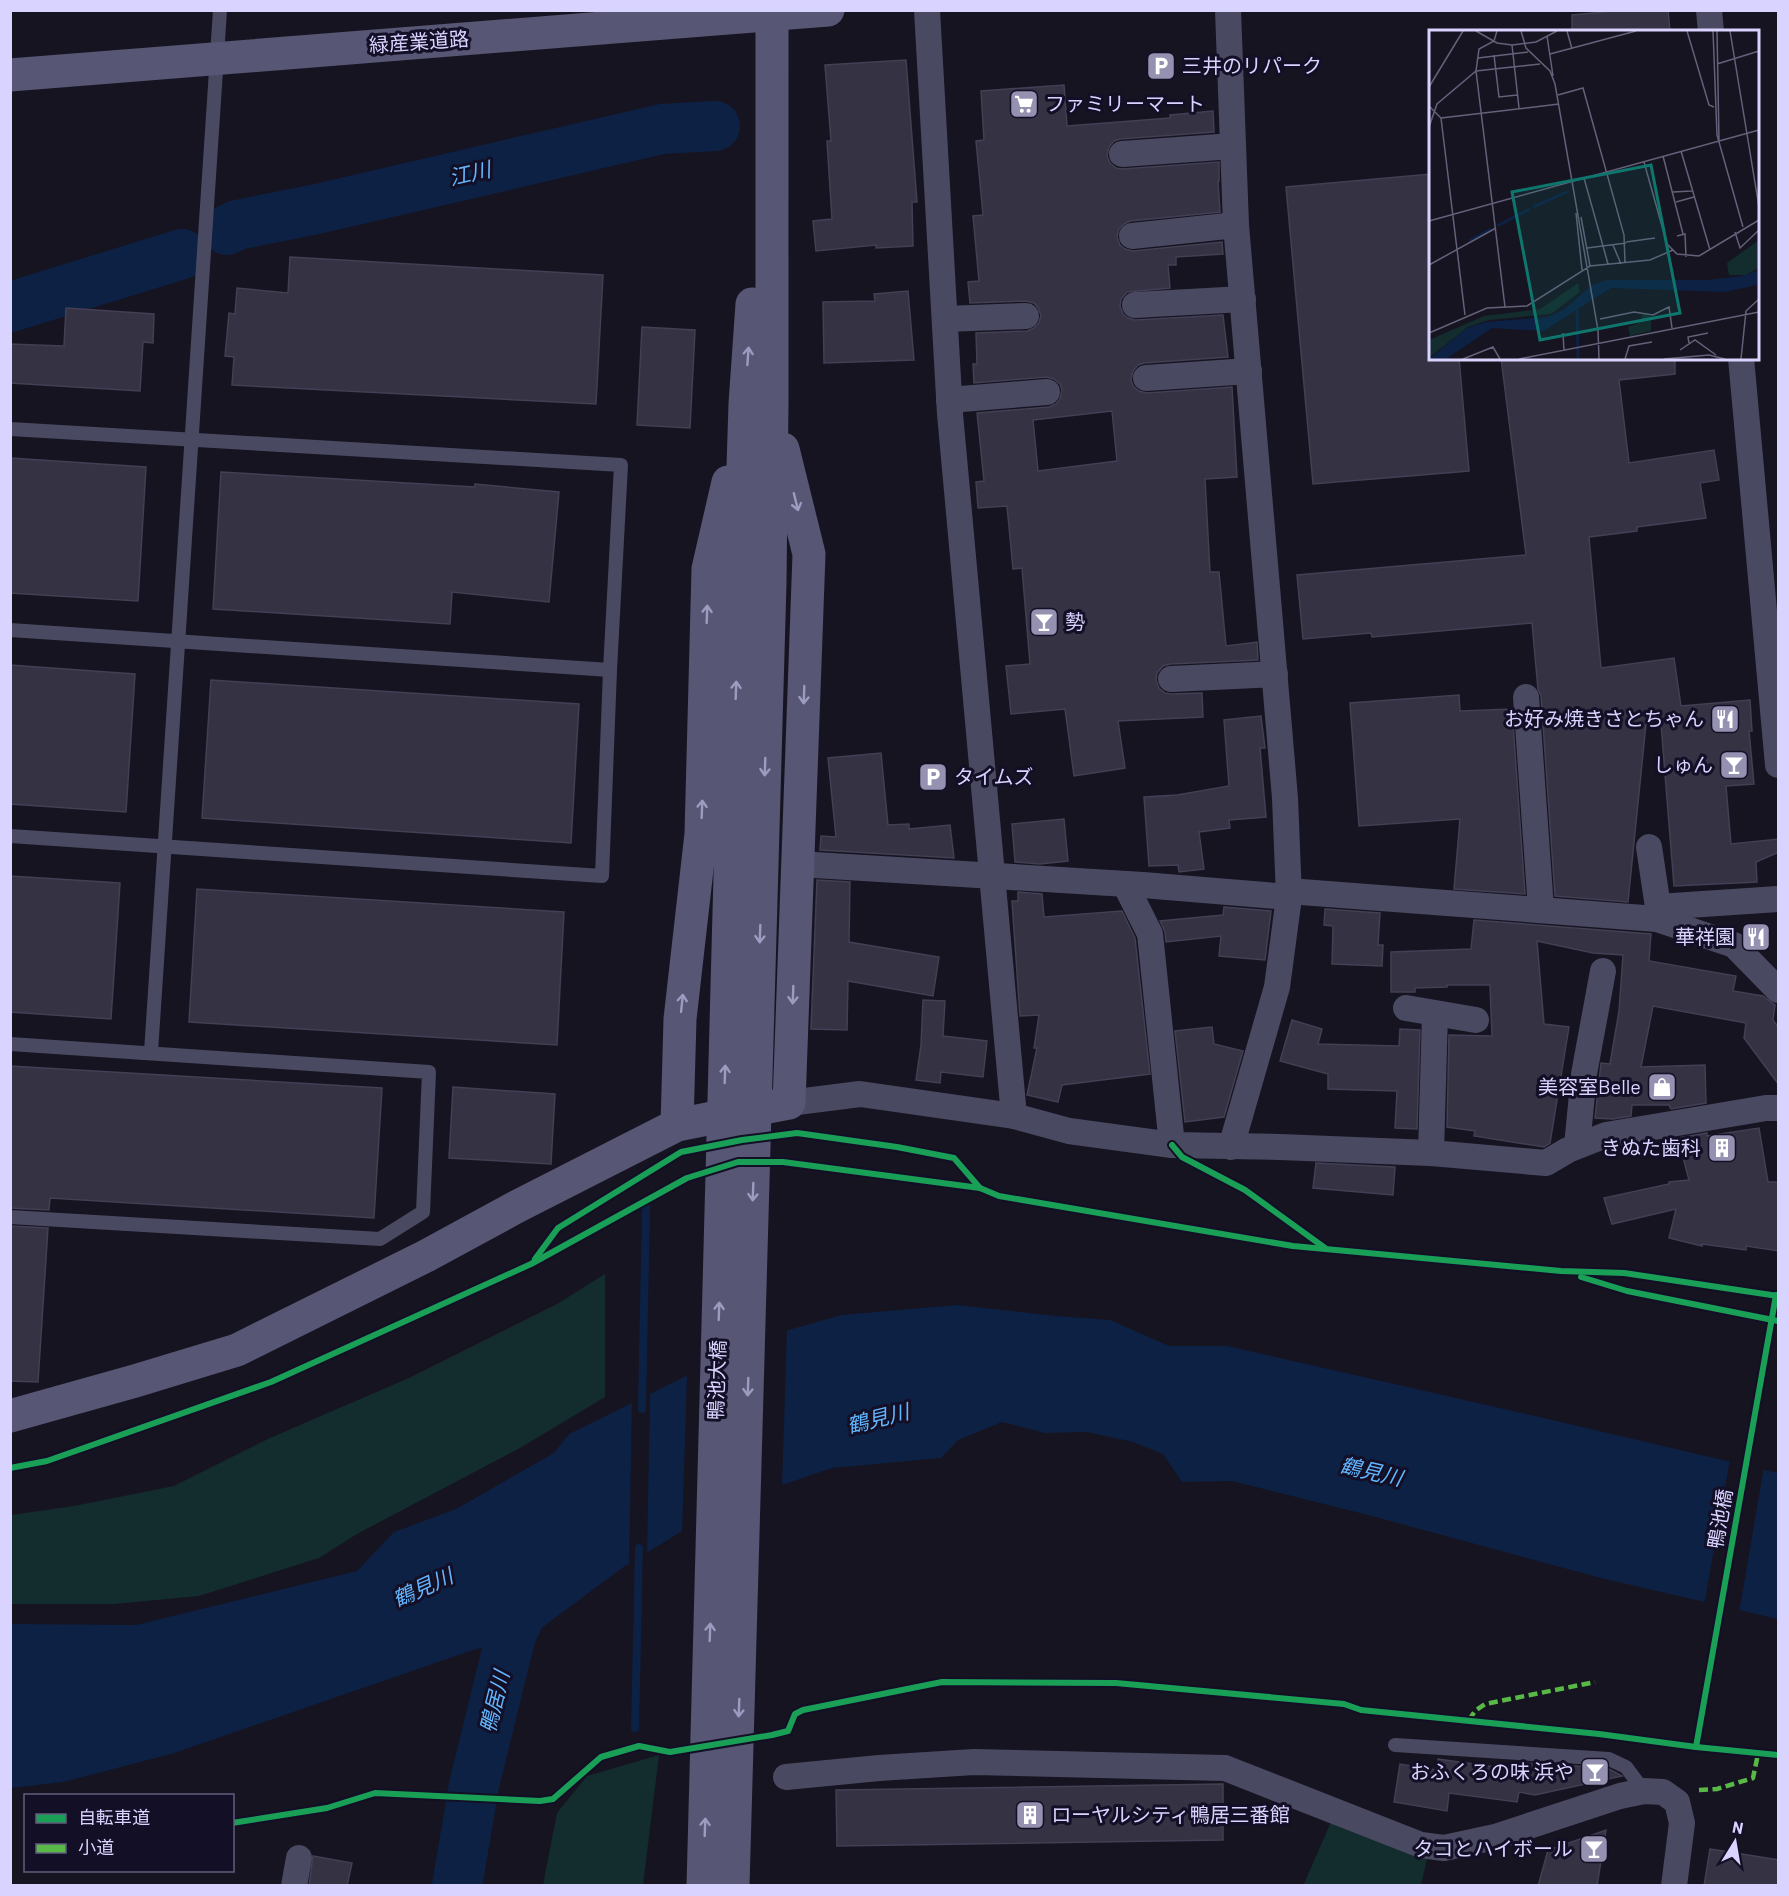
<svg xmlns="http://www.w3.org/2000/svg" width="1789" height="1896" font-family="Barlow,'Noto Sans JP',sans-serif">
  <rect width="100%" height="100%" fill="#161421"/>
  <g fill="#132c2d">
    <path d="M605 1274V1397L520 1448 357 1534 319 1558 199 1596 114 1604H11V1515L74 1506 174 1486 270 1438 409 1378 557 1304Z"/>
    <path d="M659 1755 643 1885H543L557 1813 587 1776Z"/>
    <path d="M1331 1822 1427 1859 1421 1885 1303 1886Z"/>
  </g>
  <path fill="#0d2144" d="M957 1305 1056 1316 1110 1320 1169 1346H1227L1548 1419 1778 1473V1619L1601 1578 1372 1516 1232 1481 1182 1482 1163 1454 1133 1442 1087 1432 1045 1433 1002 1422 958 1440 941 1458 832 1468 762 1492 700 1520 622 1568 536 1632 473 1650 171 1754 63 1782 11 1788V1624L136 1625 357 1571 394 1532 456 1509 554 1453 569 1434 767 1336 842 1315Z"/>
  <g fill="#161421">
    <path d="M787 1327 782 1488 763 1495 702 1522 682 1535 687 1372 766 1334Z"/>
    <path d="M650 1390 647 1556 629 1567 632 1399Z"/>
    <path d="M1730 1459 1764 1467 1739 1613 1704 1605Z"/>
  </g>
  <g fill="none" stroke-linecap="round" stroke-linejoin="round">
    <g stroke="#0d2144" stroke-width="8">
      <path d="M642 1409 646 1206"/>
      <path d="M635 1728 639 1548"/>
    </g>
    <g stroke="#0d2144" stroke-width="50">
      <path d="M227 230 237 225 317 209 662 129 715 126"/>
      <path d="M10 307 182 254"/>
      <path d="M457 1886 474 1785 511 1635 537 1579"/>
    </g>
  </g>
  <g fill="#343243" stroke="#433f54" stroke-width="1.5" fill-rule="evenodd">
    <path d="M1626 10H1668L1670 32H1572V15Z"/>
    <path d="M906 60 917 202H912L913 246 876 248V245L816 251 813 221 832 219 827 141H831L825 65Z"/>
    <path d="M1064 85 1067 126 1170 118V115L1213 111 1214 132 1120 139 1114 141 1109 147 1107 156 1110 163 1116 168 1122 169 1219 162V181H1218L1220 212 1130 221 1124 224 1119 229 1117 237 1120 245 1125 249 1133 251 1222 242 1223 254 1176 257V265H1168L1170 288 1127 292 1121 299 1120 306 1123 314 1128 318 1135 320 1223 315 1228 357 1144 363 1138 365 1133 371 1131 380 1133 386 1139 391 1147 393 1232 387 1237 477 1205 479 1210 572H1219L1226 646 1257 642 1258 660 1170 664 1163 666 1157 673 1156 680 1159 688 1165 693 1171 694 1202 693 1203 717 1118 721 1125 768 1074 776 1065 709 1011 714 1006 666 1030 664 1022 568 1013 569 1007 506 978 508 976 482 984 481 977 413 1049 407 1056 404 1060 399 1062 390 1060 384 1054 379 1046 377 974 383 973 364H977L976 333 1027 331 1034 328 1039 323 1041 315 1038 308 1034 303 1026 301 970 303 968 282 979 281 973 216 983 215 976 141 984 140 981 91ZM1112 411 1117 461 1038 471 1033 420Z"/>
    <path d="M1431 174V358H1459L1469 471 1313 484 1286 187Z"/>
    <path d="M290 257 603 275 596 404 232 385 234 357 225 356 229 313 235 314 237 288 288 293Z"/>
    <path d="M908 291 914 360 824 363 823 302 875 301 874 294Z"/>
    <path d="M66 308 154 314 153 343 143 342 140 391 10 383V344L64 346Z"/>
    <path d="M642 327 695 330 690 428 637 425Z"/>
    <path d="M1501 358H1675V374L1619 380 1629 463 1714 450 1719 480 1700 483 1706 518 1637 527V531L1589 537 1601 668 1674 658 1681 706 1750 700 1752 731H1749L1754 784 1726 786 1731 844 1779 839V852L1756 862 1757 882 1674 886 1661 724H1646L1628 902 1555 896 1541 696 1538 689 1532 623 1372 637 1371 633 1303 639 1297 575 1526 555Z"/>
    <path d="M10 458 146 467 138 601 10 593Z"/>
    <path d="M221 472 475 487V484L559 492 549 602 452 592 450 624 213 609Z"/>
    <path d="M10 665 135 674 126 812 10 804Z"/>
    <path d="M211 680 579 704 571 843 202 818Z"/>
    <path d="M1459 695 1460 711 1512 709 1525 894 1454 889 1460 819 1359 826 1350 703Z"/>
    <path d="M1261 716 1265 748H1260L1266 817 1229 820 1230 828 1199 832 1204 869 1179 872 1178 865 1149 866 1144 797 1177 795 1229 786 1224 720Z"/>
    <path d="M881 753 888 825 909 824V829L950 825 954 858 820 850 821 836 836 837 828 758Z"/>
    <path d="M1064 819 1068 861 1040 864 1015 862 1012 824Z"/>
    <path d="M10 876 120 883 111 1019 10 1012Z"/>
    <path d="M817 880 850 882 849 942 939 957 933 996 848 981 847 1030 811 1029Z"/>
    <path d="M197 889 564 912 557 1045 189 1022Z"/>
    <path d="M1018 892 1042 894 1044 917 1122 911 1135 938 1150 1074 1062 1085 1058 1102 1027 1095 1037 1048H1034L1039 1015 1020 1016 1012 901H1018Z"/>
    <path d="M1224 907 1271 911 1265 960 1219 956 1221 936 1166 942 1165 932 1160 921 1223 915Z"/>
    <path d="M1325 909 1380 913 1378 945H1383L1382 966 1332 964 1333 926 1324 925Z"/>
    <path d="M1474 920 1651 934 1649 961 1736 976 1733 991 1763 996 1775 1005 1773 1020 1779 1028V1085L1744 1038 1746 1023 1653 1006 1641 1067 1705 1065 1706 1103 1671 1109 1669 1105H1632L1631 1116 1613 1119 1595 1118 1601 1063 1610 1064 1619 1011 1623 955 1593 953 1537 941 1544 1024 1569 1027 1550 1143 1544 1147 1474 1136 1475 1131 1447 1127 1449 1035 1492 1036 1490 985H1447V987L1415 988V992H1391V952L1471 949Z"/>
    <path d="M923 1000 945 1001 943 1036 987 1041 983 1077 941 1072 940 1083 916 1080 921 1045Z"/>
    <path d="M1292 1020 1322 1029 1318 1044 1399 1046 1400 1029 1420 1030 1417 1129 1395 1128 1397 1091 1328 1089V1074L1280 1061Z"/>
    <path d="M1212 1027 1214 1044 1243 1051 1224 1117 1185 1122 1175 1031Z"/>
    <path d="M10 1066 382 1088 374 1218 50 1198 49 1210 10 1208Z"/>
    <path d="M453 1087 555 1094 551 1164 449 1158Z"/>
    <path d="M1759 1128 1768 1182H1779V1251L1746 1246V1250L1702 1244V1246L1669 1238 1676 1209 1612 1224 1604 1198 1669 1184V1182L1689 1180 1678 1138 1707 1133V1136Z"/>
    <path d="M1316 1163 1395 1167 1393 1195 1313 1188Z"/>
    <path d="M10 1226 48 1228 38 1382 10 1381Z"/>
    <path d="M1438 1759 1524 1771 1526 1763 1607 1768 1622 1776 1535 1795 1519 1792 1517 1802 1449 1793 1447 1811 1394 1802 1400 1764 1436 1770Z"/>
    <path d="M1223 1784V1840L837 1846 836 1790Z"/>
    <path d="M1606 1830 1597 1886H1538L1548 1850Z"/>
    <path d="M1710 1849 1779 1860V1886H1704Z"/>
    <path d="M313 1856 352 1863 347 1886H309Z"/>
  </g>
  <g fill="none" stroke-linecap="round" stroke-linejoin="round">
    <g stroke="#4a4962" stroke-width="14">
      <path d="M10 429 621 465 610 670 602 876 10 836"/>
      <path d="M10 630 610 670"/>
      <path d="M10 1044 429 1072 423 1212 380 1239 10 1217"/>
      <path d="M151 1052 220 10"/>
      <path d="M1395 1745 1609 1759 1626 1767 1644 1791"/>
    </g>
    <g stroke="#4a4962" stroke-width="26">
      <path d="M927 10 950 414 1014 1116"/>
      <path d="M1228 10 1236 225 1285 798 1289 897 1277 987 1231 1147"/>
      <path d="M1709 10 1711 32"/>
      <path d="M1122 154 1233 146"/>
      <path d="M1132 236 1236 225"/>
      <path d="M1135 305 1243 299"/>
      <path d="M945 319 1026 316"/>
      <path d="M1741 358 1778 765"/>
      <path d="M1146 378 1249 371"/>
      <path d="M949 400 1047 392"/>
      <path d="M1171 679 1275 674"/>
      <path d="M1526 697 1541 909"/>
      <path d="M1649 847 1658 907 1778 899"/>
      <path d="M798 864 1143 885 1289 897"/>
      <path d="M1125 884 1150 934 1172 1145"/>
      <path d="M1288 891 1657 919 1658 907"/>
      <path d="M1657 919 1734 945 1778 990"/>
      <path d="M1406 1008 1476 1020"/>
      <path d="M789 1103 860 1094 1014 1116 1069 1131 1172 1145 1280 1147 1431 1153 1546 1163 1568 1150 1606 1135 1766 1108H1778"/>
      <path d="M1577 1146 1584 1074 1603 971"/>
      <path d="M1431 1153 1435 1014"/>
      <path d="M786 1777 879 1768 974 1762 1225 1768 1421 1845 1444 1848 1495 1837 1620 1796 1644 1791 1663 1792 1677 1802 1682 1823 1674 1886"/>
      <path d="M294 1886 299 1858"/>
    </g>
    <g stroke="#575674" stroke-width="33">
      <path d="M10 75 828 10"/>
      <path d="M677 1125 680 1019 701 834 708 569 728 482"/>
      <path d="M10 1416 135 1381 237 1350 426 1256 518 1206 677 1125 789 1103 809 554 783 449"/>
      <path d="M703 1886 730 875 745 404 752 304"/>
      <path d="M733 1886 770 583 772 404V10"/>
    </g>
    <g stroke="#58b947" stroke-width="4.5" stroke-dasharray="9 4.5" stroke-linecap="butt">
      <path d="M1469 1720 1475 1711 1485 1704 1595 1682"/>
      <path d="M1699 1790 1717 1789 1753 1778 1758 1754"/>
    </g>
    <g stroke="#130f26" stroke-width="10">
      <g id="cycleway">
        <path d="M1172 1145 1182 1157 1245 1190 1325 1248"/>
        <path d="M535 1259 558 1228 681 1152 742 1140 797 1133 897 1147 954 1158 980 1188"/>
        <path d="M1581 1277 1627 1291 1778 1321"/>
        <path d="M10 1468 47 1461 271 1382 531 1264 687 1178 738 1162H783L980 1188 999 1196 1293 1246 1561 1271 1624 1273 1778 1296"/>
        <path d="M1696 1747 1776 1295"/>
        <path d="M232 1823 327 1808 375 1793 540 1801 553 1799 601 1757 639 1746 670 1752 772 1735 788 1731 795 1714 803 1710 942 1682 1116 1683 1344 1704 1361 1710 1599 1734 1696 1747 1778 1755"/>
      </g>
    </g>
    <use href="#cycleway" stroke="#1a9f57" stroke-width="6"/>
  </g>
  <defs><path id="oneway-shaft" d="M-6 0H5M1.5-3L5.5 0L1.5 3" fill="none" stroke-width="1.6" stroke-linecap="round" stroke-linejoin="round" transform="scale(1.5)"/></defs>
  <g stroke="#9e9bc0">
    <use href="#oneway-shaft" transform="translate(748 356) rotate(-86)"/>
    <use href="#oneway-shaft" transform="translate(796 502) rotate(76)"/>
    <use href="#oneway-shaft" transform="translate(707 614) rotate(-88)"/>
    <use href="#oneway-shaft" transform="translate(736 690) rotate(-88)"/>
    <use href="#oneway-shaft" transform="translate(804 695) rotate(92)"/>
    <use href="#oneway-shaft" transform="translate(765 767) rotate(92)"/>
    <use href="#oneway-shaft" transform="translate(702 809) rotate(-88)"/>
    <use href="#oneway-shaft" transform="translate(760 934) rotate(92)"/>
    <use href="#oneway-shaft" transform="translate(793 995) rotate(92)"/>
    <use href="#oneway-shaft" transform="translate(682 1003) rotate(-84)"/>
    <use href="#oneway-shaft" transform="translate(725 1074) rotate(-88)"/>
    <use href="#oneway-shaft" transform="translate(753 1192) rotate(92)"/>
    <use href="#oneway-shaft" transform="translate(719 1311) rotate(-88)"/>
    <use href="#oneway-shaft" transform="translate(748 1387) rotate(92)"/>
    <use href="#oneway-shaft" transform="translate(710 1632) rotate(-88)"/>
    <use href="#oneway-shaft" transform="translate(739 1708) rotate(92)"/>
    <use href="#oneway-shaft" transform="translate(705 1827) rotate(-88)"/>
  </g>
  <defs>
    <g id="parking-square" transform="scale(1.5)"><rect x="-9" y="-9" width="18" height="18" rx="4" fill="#9591b1" stroke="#130f26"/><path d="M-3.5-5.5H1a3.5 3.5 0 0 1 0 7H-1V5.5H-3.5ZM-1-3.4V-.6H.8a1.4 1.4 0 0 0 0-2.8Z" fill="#fff"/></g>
    <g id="supermarket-square" transform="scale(1.5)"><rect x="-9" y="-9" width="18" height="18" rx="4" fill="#9591b1" stroke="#130f26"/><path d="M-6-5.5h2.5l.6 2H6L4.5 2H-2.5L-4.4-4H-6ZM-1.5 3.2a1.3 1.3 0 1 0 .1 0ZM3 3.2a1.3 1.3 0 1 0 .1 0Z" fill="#fff"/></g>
    <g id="bar-square" transform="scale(1.5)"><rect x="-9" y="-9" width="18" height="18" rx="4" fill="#9591b1" stroke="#130f26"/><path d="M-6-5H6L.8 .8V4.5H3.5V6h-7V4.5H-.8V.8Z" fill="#fff"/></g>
    <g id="restaurant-square" transform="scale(1.5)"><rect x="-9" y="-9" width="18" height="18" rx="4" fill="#9591b1" stroke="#130f26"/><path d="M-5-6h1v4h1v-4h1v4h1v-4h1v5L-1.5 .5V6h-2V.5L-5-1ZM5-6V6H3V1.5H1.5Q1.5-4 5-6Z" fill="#fff"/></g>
    <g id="shop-square" transform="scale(1.5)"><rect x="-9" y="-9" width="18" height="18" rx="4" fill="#9591b1" stroke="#130f26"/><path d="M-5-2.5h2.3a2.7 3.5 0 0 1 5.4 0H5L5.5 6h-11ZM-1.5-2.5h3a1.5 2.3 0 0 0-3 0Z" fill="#fff"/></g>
    <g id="building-square" transform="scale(1.5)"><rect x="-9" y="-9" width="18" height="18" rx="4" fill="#9591b1" stroke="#130f26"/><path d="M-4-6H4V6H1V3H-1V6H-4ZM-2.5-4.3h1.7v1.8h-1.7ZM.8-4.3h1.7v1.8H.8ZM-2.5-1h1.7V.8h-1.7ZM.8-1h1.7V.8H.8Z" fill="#fff"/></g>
  </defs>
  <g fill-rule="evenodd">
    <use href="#parking-square" x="1161" y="66"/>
    <use href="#supermarket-square" x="1024" y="104"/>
    <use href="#bar-square" x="1044" y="622"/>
    <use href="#restaurant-square" x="1725" y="719"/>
    <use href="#bar-square" x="1734" y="765"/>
    <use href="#parking-square" x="933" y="777"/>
    <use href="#restaurant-square" x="1756" y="937"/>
    <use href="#shop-square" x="1662" y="1087"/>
    <use href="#building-square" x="1722" y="1148"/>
    <use href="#bar-square" x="1595" y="1772"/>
    <use href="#building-square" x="1030" y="1815"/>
    <use href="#bar-square" x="1594" y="1849"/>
  </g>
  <g text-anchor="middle" stroke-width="6" stroke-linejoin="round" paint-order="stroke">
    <g font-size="20" fill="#d9d4ff" stroke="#130f26">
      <text transform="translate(419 42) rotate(-4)" y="7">緑産業道路</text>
      <text transform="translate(717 1380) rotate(-88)" y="7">鴨池大橋</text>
      <text transform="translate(1720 1519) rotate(-80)" y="7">鴨池橋</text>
    </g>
    <g font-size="20" fill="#d9d4ff" stroke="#130f26" text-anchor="end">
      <text x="1182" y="73" text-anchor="start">三井のリパーク</text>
      <text x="1045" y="111" text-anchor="start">ファミリーマート</text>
      <text x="1065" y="629" text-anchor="start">勢</text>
      <text x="1704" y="726">お好み焼きさとちゃん</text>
      <text x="1713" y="772">しゅん</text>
      <text x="954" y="784" text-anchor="start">タイムズ</text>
      <text x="1735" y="944">華祥園</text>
      <text x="1641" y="1094">美容室Belle</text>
      <text x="1701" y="1155">きぬた歯科</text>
      <text x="1574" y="1779">おふくろの味 浜や</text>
      <text x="1051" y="1822" text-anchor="start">ローヤルシティ鴨居三番館</text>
      <text x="1573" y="1856">タコとハイボール</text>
    </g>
    <g font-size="21" font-style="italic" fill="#62b6ff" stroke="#130f26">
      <text transform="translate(470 174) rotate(-13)" y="7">江川</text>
      <text transform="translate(878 1419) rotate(-14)" y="7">鶴見川</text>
      <text transform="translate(1371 1472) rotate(13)" y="7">鶴見川</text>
      <text transform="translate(423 1588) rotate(-24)" y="7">鶴見川</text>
      <text transform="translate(495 1702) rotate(-76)" y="7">鴨居川</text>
    </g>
  </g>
  <g transform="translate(1429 30)">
    <rect width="330" height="330" fill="#161421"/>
    <path d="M330 210V238L317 245H300L298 233ZM149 253 151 262 122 284 60 290 39 297 0 328V310L55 286 111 279ZM214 284 222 286V301L201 306 199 297 210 293Z" fill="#132c2d"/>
    <path d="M330 240 328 255 295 262 182 258 115 301 63 298 17 329H0L38 298 57 292 118 287 134 280 163 255 177 250H279L314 246Z" fill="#0d2144"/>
    <path fill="none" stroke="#0d2144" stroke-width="3" d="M104 177 140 161M68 196 101 179M40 211 62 199M148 280 149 329"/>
    <path fill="none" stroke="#64617a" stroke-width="1.5" d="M47 1 68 13 83 15 107 12 128 1M68 1 65 11 50 19 47 41 76 277M92 1 97 18 121 41 126 54 169 300 170 329M138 1 143 19M258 1 280 75 285 77M284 1 288 105 314 197M288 1 290 110M301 1 330 177M118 6 124 46M83 15 90 78M121 24 207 1M65 25 70 67 88 65M49 28 99 22M288 34 330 21M0 57 34 1M129 65 154 58 195 205 196 233M0 76 12 88 36 285M12 88 130 74M252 121 281 220M234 126 254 204M215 132 238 214 248 224 270 226 330 190M155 148 179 234M0 150V97L8 74 47 41 111 34M244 162 263 161M247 172 265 167M147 183 153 240M152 187 161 236M0 191 330 100M306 202 311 218 330 200M248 206 256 204 257 227M197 212 226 208M184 215 192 234M158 218 197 213M0 235 67 198M171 289 205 282 224 285 240 277 243 298M0 303 58 278 98 276 161 236 221 230 244 220M134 303 135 321M260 313 259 307 279 303M251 320 266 310 287 325M34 329 64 317 71 329M90 329 330 282M196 329 200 316 223 312M235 329 280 325 296 329M312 329 317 281 330 269"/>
    <path fill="#0f766e" fill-opacity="0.15" stroke="#0f766e" stroke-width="3" d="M222 135 251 283 111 310 83 162Z"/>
    <rect width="330" height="330" fill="none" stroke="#d9d4ff" stroke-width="3"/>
  </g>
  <rect width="1789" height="1896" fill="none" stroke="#d9d4ff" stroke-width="24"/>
  <rect x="24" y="1794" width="210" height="78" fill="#130f26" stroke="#625e7d" stroke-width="1.5"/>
  <rect x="36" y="1814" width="30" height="9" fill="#1a9f57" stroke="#625e7d" stroke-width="1.5"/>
  <text x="78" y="1824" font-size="18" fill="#d9d4ff">自転車道</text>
  <rect x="36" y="1844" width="30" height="9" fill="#58b947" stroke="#625e7d" stroke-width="1.5"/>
  <text x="78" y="1854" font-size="18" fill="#d9d4ff">小道</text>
  <g transform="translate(1735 1842) rotate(11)" stroke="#130f26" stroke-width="4.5" paint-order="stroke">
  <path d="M0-4.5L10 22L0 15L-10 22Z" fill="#d9d4ff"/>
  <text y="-9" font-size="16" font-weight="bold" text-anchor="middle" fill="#d9d4ff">N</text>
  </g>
</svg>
